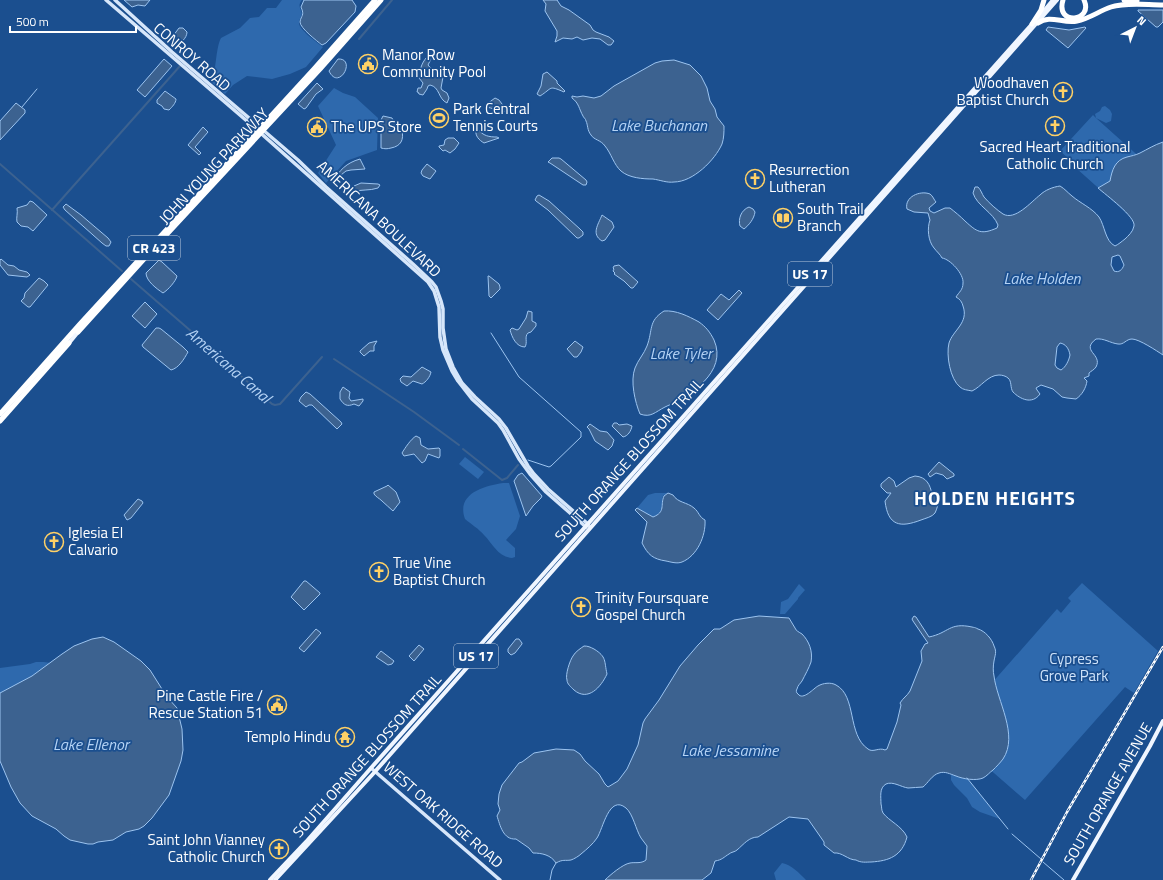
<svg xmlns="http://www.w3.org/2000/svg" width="1163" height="880" font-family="'Titillium Web',sans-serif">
  <rect width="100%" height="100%" fill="#1b4f8f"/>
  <g fill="#2e69ad">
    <path d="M282 0H302C297 6 301 8 302 14 301 17 299 20 299 23 299 30 318 43 323 47L306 67 290 74 272 79 247 76 233 85 225 94 210 81C217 74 215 49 221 38L240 28 250 18 259 17 267 8H276Z"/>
    <path d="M334 88 343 93 355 97 378 118 377 150 346 161 326 183 318 173 336 145 318 106Z"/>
    <path d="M1105 106 1110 110 1112 114 1111 121 1106 123 1096 118 1163 178 1133 219 1076 168 1077 166 1060 151 1093 115 1096 118 1095 114 1100 111 1102 107Z"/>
    <path d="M465 457 484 472 478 479 459 464Z"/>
    <path d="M503 483H509L520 516 516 529 506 540 515 548V557L512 558C498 557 493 544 484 535 479 529 471 524 465 519 456 494 483 486 503 483Z"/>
    <path d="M655 493H668L663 496C660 505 666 512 653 517L637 508 648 495Z"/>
    <path d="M1082 583 1158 651 1134 693 1125 687 1025 800 948 733 1057 609 1061 613 1071 601 1068 598Z"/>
    <path d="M799 584 805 590 798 598V599L785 614H780L781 602 788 599Z"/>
    <path d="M36 662H44L51 663 32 676 0 693V668L30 664Z"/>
    <path d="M951 773 958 777 967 778 1000 819 980 812 972 807 967 798 954 785 951 780Z"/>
    <path d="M782 863C792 865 799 873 806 880H776L774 873Z"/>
  </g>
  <g fill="#3c6290" stroke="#9cc4f0" fill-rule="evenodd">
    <path d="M124 0H150L145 6 138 5 132 7Z"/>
    <path d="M304 0H352L356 6 355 12 326 43 322 45C317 41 300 28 300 22 301 15 305 16 301 7Z"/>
    <path d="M543 0H557L561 6 569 10 590 25 593 30 596 32 609 37 614 41 611 45H608L600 39 592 38 583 40 577 37 572 39 563 38 555 42 557 36V31L545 11 546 4Z"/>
    <path d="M1138 10H1163V22L1158 27H1156L1138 11Z"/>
    <path d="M1048 27 1069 30 1085 27 1086 28 1068 48 1046 30Z"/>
    <path d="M179 28H183L187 32C187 38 180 45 174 44L170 40Z"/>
    <path d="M430 54H431L433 55 428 65C433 72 439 69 443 77L441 88 442 90 447 93 449 98 447 103C438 99 440 87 430 85L428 86 427 89 423 95 419 94 418 92H417L418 88H421L423 83 419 78C420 68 422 61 430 54Z"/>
    <path d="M164 59 172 66 145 97 137 90Z"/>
    <path d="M338 59C357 58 339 92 329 71Z"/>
    <path d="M674 60 690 65 701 76 707 88 710 101 715 109 717 117 724 126C724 132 724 138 722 144 715 160 693 182 674 182 667 183 660 180 653 179 643 179 629 178 621 171 614 165 611 153 605 146 601 140 594 140 591 135 587 130 588 125 586 121 586 119 583 117 583 116 579 109 579 103 572 98V96L577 97 583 96 594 98 601 96 614 86 655 63 662 61Z"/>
    <path d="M547 72 557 81V83C560 86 562 88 565 91L564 92C548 85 553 88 540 96L537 94 541 86 543 74Z"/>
    <path d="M317 83 323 89 316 94 306 108 304 109 298 104Z"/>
    <path d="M165 91 176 99C176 103 172 107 169 110L164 109 162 106 157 103V100Z"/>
    <path d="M495 98 499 100 505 108 511 105 515 107C511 116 495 109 487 107V104Z"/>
    <path d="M16 103 25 110V113L0 140V121Z"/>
    <path d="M383 116 392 118 396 126 402 130C404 140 401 146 391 148 387 149 385 149 381 148V120Z"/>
    <path d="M203 127 208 132 195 147 201 153 199 155 188 145Z"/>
    <path d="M478 129C483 136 489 137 497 137L499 138 484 143C479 140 475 136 476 130Z"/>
    <path d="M448 138H454L459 143 455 149 450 153 445 150 443 151 439 147V146L444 145 445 140Z"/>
    <path d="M1163 142V355C1157 351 1139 339 1132 339 1126 339 1124 345 1118 344 1110 343 1104 338 1096 339 1080 351 1103 354 1096 367 1094 370 1091 371 1089 373V376L1084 378 1087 381C1086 388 1082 395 1076 399L1067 398 1062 397 1053 389 1041 385 1036 388 1037 390 1040 394C1032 405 1020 399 1013 392 1010 388 1012 381 1008 378 1006 376 1002 375 999 375 988 375 981 387 972 391 968 390 963 390 960 387 950 379 946 355 949 343 953 330 969 323 963 306 962 302 960 299 956 297 959 292 963 290 963 283 964 274 950 259 942 258 940 254 937 252 934 248 928 241 927 228 930 220L928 213 914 212 907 209C904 197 920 190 930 194 933 196 934 200 936 202L929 208 930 211 934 213 945 208H950C955 212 960 216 965 221 977 232 981 235 997 228L998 225C993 212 977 206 973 193L975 187H978C981 190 982 194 984 197 989 203 997 210 1003 214 1015 221 1031 202 1040 195 1045 190 1053 187 1060 186 1065 189 1067 192 1072 196 1080 203 1092 208 1099 217 1105 226 1105 241 1115 246 1119 244 1121 242 1125 239 1128 236 1133 232 1134 226 1136 217 1106 195 1098 188L1110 181C1112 170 1115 160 1127 157 1131 156 1136 155 1140 153 1148 149 1154 145 1163 142ZM1118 255 1120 256 1124 265C1122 270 1119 273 1114 271L1111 265 1112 257ZM1060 343C1066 344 1069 349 1070 355 1069 360 1066 367 1061 370L1057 368 1055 365 1057 347Z"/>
    <path d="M552 158H559L561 159 586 180 587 182 586 185H583L550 163 548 162Z"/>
    <path d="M360 159 365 169 351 170 346 171 332 182C340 170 346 163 360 159Z"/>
    <path d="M427 164 436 171 430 179 423 176 421 173 422 170Z"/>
    <path d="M361 183 378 184 380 185 378 188C370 191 360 189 353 192V188L354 186Z"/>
    <path d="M539 195 549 201 580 229 583 232V235L579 238H577L548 210 536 201 535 200 537 196Z"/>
    <path d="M30 201 33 202 47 215 33 231 28 227 21 226 17 222C16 218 18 213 17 208L27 205Z"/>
    <path d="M66 204 81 215 108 238 111 242 109 246H106L102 243 65 210 63 207Z"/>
    <path d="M749 207 753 209 755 212C754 219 749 225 744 229L740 226C738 219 741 210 749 207Z"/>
    <path d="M602 215 612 222 614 227 605 240 602 241C591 234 598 225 602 215Z"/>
    <path d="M1 259 8 265 14 266 19 270 27 272 30 275 27 277 8 275 0 265V260Z"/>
    <path d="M159 260 162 262 177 276C176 281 168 290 163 293 157 289 146 281 146 273Z"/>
    <path d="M619 265 638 282 633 288H631L624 281 614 274 615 273 613 271 614 269 613 268 614 266Z"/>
    <path d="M488 276H489L499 284 500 287V289L491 298 489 296Z"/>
    <path d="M39 278 44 281 48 285 30 307H28L21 301 24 298 25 293Z"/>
    <path d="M739 290 742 293 718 320 707 310 721 294 729 300Z"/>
    <path d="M145 302 157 314 145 328 132 316Z"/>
    <path d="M528 311 532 312V321L536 323V326L531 332 528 333C524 337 528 342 525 347 516 347 512 337 510 330L512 328 517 330 519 329 526 318Z"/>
    <path d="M664 311C676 310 688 316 699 322 706 327 710 332 714 340 728 372 690 396 665 407 655 412 651 418 640 414 635 402 630 381 635 368 638 360 644 354 647 346 653 330 648 321 664 311Z"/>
    <path d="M156 328H159L161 329 183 347 188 352C184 359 179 368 171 370L143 347 142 345Z"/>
    <path d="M377 341 374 346V351H370L364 356 360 352V351L369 343Z"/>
    <path d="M575 341 583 347 581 352 577 357H574L567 349Z"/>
    <path d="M422 367 431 372C430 377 426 382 422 384L413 381 407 386 401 382 400 379 403 376 411 377Z"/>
    <path d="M343 387 350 392 349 398 351 401 363 399V401L359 406 354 404C347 407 344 405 340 399V392Z"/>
    <path d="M306 392 310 394 341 422 342 424 337 429 312 405H309L306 407 299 401 301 397Z"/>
    <path d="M614 423H617L619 425 627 424 632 426C631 431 628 436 623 437L612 426Z"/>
    <path d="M590 424 600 431 607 432 614 440 612 446 608 450 595 441 589 429 587 427Z"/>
    <path d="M416 436 420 438 421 445 428 449 439 448 440 449V456L439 458 428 454 425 461 422 463 414 454 404 456 402 453C405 448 411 439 416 436Z"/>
    <path d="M939 462 954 474V476L947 479 943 475 936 473 930 477 928 474Z"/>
    <path d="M522 473 542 496 541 498 533 506 526 516 514 481 518 475Z"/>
    <path d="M915 476C927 477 930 485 932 494L937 497 939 501C938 504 937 509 935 513 932 517 926 518 921 520 900 528 888 526 885 501L891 493H887L881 487V484L889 477 894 481 896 487 909 478Z"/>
    <path d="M388 485 396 492 400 502 393 511C389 508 386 504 382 501 379 498 376 497 374 494V492L387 486Z"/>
    <path d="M668 493 673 495C678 503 687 502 694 508 699 512 699 517 705 520 706 536 697 556 682 562 677 564 671 562 666 561 653 559 648 555 642 543L647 522 635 510 637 508 653 517C666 512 660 505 664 496Z"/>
    <path d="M138 499 142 501 143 503 131 518 127 520 124 515Z"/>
    <path d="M304 581H306L320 593V594L304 610 291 597Z"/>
    <path d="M759 616 789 618C791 621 793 625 795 628 796 631 799 632 802 634 809 641 813 651 811 662 809 668 805 675 802 681 800 684 798 685 797 689 796 690 796 693 798 694 803 701 814 688 818 686 823 683 831 682 836 685 857 696 847 735 868 749 873 753 879 747 885 750L887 749 897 722 901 705 900 703C903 698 907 696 910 691L922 661 921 651 925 644 928 643 913 621 912 619 914 616 916 617 929 637C949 633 949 622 972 627 976 628 974 627 978 629 985 631 992 639 994 646 997 652 995 655 994 661 993 666 993 672 994 676 997 701 1019 735 1003 759 1000 763 996 767 993 770 990 772 987 776 983 778 976 781 963 779 956 776 950 774 945 771 939 773 932 775 928 783 923 787 918 787 913 788 908 788 901 787 893 781 886 784 879 788 881 797 881 804 882 807 881 809 883 813 889 821 902 826 907 837 902 856 889 861 871 862 866 862 861 863 856 860 848 860 842 852 834 853L824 845V842L808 819 789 817 758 837C749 837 744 844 737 850 735 852 731 852 729 854 724 857 722 860 715 861L711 873 702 880H605C610 875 623 864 630 863 635 862 641 864 646 860L647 846C645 843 643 841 641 838 636 830 633 814 626 808 609 794 603 829 597 838 593 844 587 849 581 854 579 856 574 859 571 860 565 861 563 859 556 863 551 855 542 853 533 853L529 848 516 839C503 840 500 825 497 816L500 810 498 804 499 794 502 785 519 763 522 762 534 753 556 749 574 750 580 754 585 761 599 774 605 784 608 787 618 781 627 769 638 745 643 723 645 719 659 700 680 666 698 645 714 629H720L734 620Z"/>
    <path d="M316 629 321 633 304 652 299 648Z"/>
    <path d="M103 637 114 642 141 661 150 670 167 697 177 708 182 729 183 750 181 761 169 795 152 818 144 826 139 829 126 832 113 840 98 842 93 844H88L70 840 64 836 56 829 32 816 20 803 11 787 0 761V693L32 676 62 654 74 646 92 639Z"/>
    <path d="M516 639H519L522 643V644L515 653 511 655 508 652V649Z"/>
    <path d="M419 645 424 649 414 661 409 656Z"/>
    <path d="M584 646C588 646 590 647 594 649 607 657 604 661 607 674 601 687 588 702 574 690 571 687 567 684 567 680 565 675 570 660 573 656 575 652 581 648 584 646Z"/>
    <path d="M381 651 394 661 392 664 388 665 376 657Z"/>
  </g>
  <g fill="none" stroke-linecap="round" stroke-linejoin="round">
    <g stroke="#9cc4f0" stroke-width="1">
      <path d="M22 107 37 89"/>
      <path d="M491 333 519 377 581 432V437L551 466 549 467 528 460"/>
      <path d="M967 778 1008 829"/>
      <path d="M1012 834 1041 859"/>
      <path d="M1043 862 1064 880"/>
      <path d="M550 880 552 870 556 863"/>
    </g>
    <g stroke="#3c6290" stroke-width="2">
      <path d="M359 39 392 0"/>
      <path d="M0 164 122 271"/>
      <path d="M52 210 180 66"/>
      <path d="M131 279 207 345 272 404 275 405 280 404 322 357"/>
      <path d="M334 359 414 412 459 445"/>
      <path d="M463 449 502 480 507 478 518 465"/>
    </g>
    <g stroke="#d6e6fa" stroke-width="3.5">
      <path d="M106 0 255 128 428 282 434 291 439 307 440 337 443 350 452 371 458 381 472 399 498 423 503 430 519 459 530 474 546 492 586 527"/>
      <path d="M115 0 172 52 298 160 326 187 413 264 432 282 436 287 441 301 443 309V328L446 349 453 367 462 383 475 397 499 419 506 428 528 466 534 474 548 489 588 524 589 526"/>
      <path d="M371 768 500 880"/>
    </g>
    <g stroke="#f0f6ff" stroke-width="4">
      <path d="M1039 17 1053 0"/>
      <path d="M69 343 78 332"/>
      <path d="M270 880 306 842 371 768 1033 23"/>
      <path d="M275 880 372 775 1057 0"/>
      <path d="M1073 880 1150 746 1163 721"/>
    </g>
    <g stroke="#fff" stroke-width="5">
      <path d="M1063 0C1055 26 1094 22 1084 0"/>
      <path d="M1124 0 1137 1"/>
      <path d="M1038 23C1050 14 1063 24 1077 21 1089 19 1099 11 1111 7 1127 2 1146 5 1163 5"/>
      <path d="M1032 24 1041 10 1044 0"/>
      <path d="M78 332 154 248 320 69 381 0"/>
      <path d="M0 414 80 324 314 69 375 0"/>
      <path d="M0 421 69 343"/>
    </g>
    <g stroke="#fff" stroke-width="2.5">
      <path id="rail" d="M1031 880 1067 812 1163 647"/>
    </g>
    <use href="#rail" stroke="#1b4f8f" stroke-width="1" stroke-dasharray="3" stroke-linecap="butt"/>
  </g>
  <defs>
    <g id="civic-ring" transform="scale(1)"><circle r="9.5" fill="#1b4f8f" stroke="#ffd166" stroke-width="1.5"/><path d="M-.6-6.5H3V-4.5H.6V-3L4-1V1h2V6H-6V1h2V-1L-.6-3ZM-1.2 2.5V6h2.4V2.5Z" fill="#ffd166"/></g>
    <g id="church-ring" transform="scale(1)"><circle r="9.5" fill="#1b4f8f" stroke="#ffd166" stroke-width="1.5"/><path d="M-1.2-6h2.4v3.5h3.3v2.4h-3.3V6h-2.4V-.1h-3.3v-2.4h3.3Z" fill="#ffd166"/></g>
    <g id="stadium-ring" transform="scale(1)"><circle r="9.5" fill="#1b4f8f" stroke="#ffd166" stroke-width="1.5"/><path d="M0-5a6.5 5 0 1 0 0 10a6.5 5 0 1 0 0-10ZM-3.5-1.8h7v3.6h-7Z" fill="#ffd166"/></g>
    <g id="library-ring" transform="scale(1)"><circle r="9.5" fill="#1b4f8f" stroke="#ffd166" stroke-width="1.5"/><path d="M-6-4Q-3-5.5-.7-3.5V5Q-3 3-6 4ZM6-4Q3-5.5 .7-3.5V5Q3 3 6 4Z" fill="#ffd166"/></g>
    <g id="temple-ring" transform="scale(1)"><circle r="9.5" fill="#1b4f8f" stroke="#ffd166" stroke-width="1.5"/><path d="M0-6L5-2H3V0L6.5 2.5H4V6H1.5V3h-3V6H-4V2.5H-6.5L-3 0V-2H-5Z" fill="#ffd166"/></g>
  </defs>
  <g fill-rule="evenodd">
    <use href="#civic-ring" x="368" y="64"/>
    <use href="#church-ring" x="1063" y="92"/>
    <use href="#stadium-ring" x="439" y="118"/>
    <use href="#church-ring" x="1055" y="126"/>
    <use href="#civic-ring" x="317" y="127"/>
    <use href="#church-ring" x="755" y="179"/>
    <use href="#library-ring" x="783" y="218"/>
    <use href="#church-ring" x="54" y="542"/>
    <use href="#church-ring" x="379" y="572"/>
    <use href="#church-ring" x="581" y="607"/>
    <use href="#civic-ring" x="277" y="705"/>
    <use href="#temple-ring" x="345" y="737"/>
    <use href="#church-ring" x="279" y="849"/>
  </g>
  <g text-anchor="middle" stroke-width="3.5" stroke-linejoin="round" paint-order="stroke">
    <g fill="#1b4f8f" stroke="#bbcadd" stroke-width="1">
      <rect x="128" y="236" width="52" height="24" rx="3"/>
      <rect x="788" y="262" width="44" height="24" rx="3"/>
      <rect x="454" y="644" width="44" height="24" rx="3"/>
    </g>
    <g font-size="14" font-weight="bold" fill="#fff">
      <text x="154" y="253">CR 423</text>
      <text x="810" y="279">US 17</text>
      <text x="476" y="661">US 17</text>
    </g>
    <g font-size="15" fill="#fff" stroke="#1b4f8f" text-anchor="start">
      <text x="382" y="60">Manor Row<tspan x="382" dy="17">Community Pool</tspan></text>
      <text x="1049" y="88" text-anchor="end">Woodhaven<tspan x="1049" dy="17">Baptist Church</tspan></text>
      <text x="453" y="114">Park Central<tspan x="453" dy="17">Tennis Courts</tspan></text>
      <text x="331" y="132">The UPS Store</text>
      <text x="1055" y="152" text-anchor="middle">Sacred Heart Traditional<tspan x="1055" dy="17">Catholic Church</tspan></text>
      <text x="769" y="175">Resurrection<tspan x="769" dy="17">Lutheran</tspan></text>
      <text x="797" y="214">South Trail<tspan x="797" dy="17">Branch</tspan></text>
      <text x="68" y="538">Iglesia El<tspan x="68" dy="17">Calvario</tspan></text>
      <text x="393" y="568">True Vine<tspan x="393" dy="17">Baptist Church</tspan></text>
      <text x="595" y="603">Trinity Foursquare<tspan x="595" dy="17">Gospel Church</tspan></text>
      <text x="263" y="701" text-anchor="end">Pine Castle Fire /<tspan x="263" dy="17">Rescue Station 51</tspan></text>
      <text x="331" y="742" text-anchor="end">Templo Hindu</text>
      <text x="265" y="845" text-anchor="end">Saint John Vianney<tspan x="265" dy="17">Catholic Church</tspan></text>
    </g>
    <g font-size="15" fill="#fff" stroke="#1b4f8f">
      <text transform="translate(192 57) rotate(41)" y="5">CONROY ROAD</text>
      <text transform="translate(214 166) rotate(-47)" y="5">JOHN YOUNG PARKWAY</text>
      <text transform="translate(379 219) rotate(43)" y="5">AMERICANA BOULEVARD</text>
      <text transform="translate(629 460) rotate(-48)" y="5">SOUTH ORANGE BLOSSOM TRAIL</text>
      <text transform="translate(367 756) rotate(-48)" y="5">SOUTH ORANGE BLOSSOM TRAIL</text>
      <text transform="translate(1108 794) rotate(-60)" y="5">SOUTH ORANGE AVENUE</text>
      <text transform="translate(443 815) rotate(41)" y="5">WEST OAK RIDGE ROAD</text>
    </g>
    <g font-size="15" fill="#cfe3fa" stroke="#1b4f8f">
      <text x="1074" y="664">Cypress<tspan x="1074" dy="17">Grove Park</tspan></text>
    </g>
    <g font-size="16" font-style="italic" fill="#b5d3f5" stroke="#1b4f8f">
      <text x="659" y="131">Lake Buchanan</text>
      <text x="1042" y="284">Lake Holden</text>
      <text x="681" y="359">Lake Tyler</text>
      <text transform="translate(229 365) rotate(41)" y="6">Americana Canal</text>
      <text x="91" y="750">Lake Ellenor</text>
      <text x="730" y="756">Lake Jessamine</text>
    </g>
    <g font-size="19" font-weight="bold" letter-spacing="1" fill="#fff" stroke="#1b4f8f">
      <text x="995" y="505">HOLDEN HEIGHTS</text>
    </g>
  </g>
  <g transform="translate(1135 28) rotate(42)" stroke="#1b4f8f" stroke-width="3" paint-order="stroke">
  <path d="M0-3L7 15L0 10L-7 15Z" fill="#ffffff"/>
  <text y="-6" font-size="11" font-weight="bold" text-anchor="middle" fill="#ffffff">N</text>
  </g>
  <path d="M10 26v6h126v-6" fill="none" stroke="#ffffff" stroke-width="2"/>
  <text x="16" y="26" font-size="12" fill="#ffffff" stroke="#1b4f8f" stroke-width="3" paint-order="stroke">500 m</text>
</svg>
